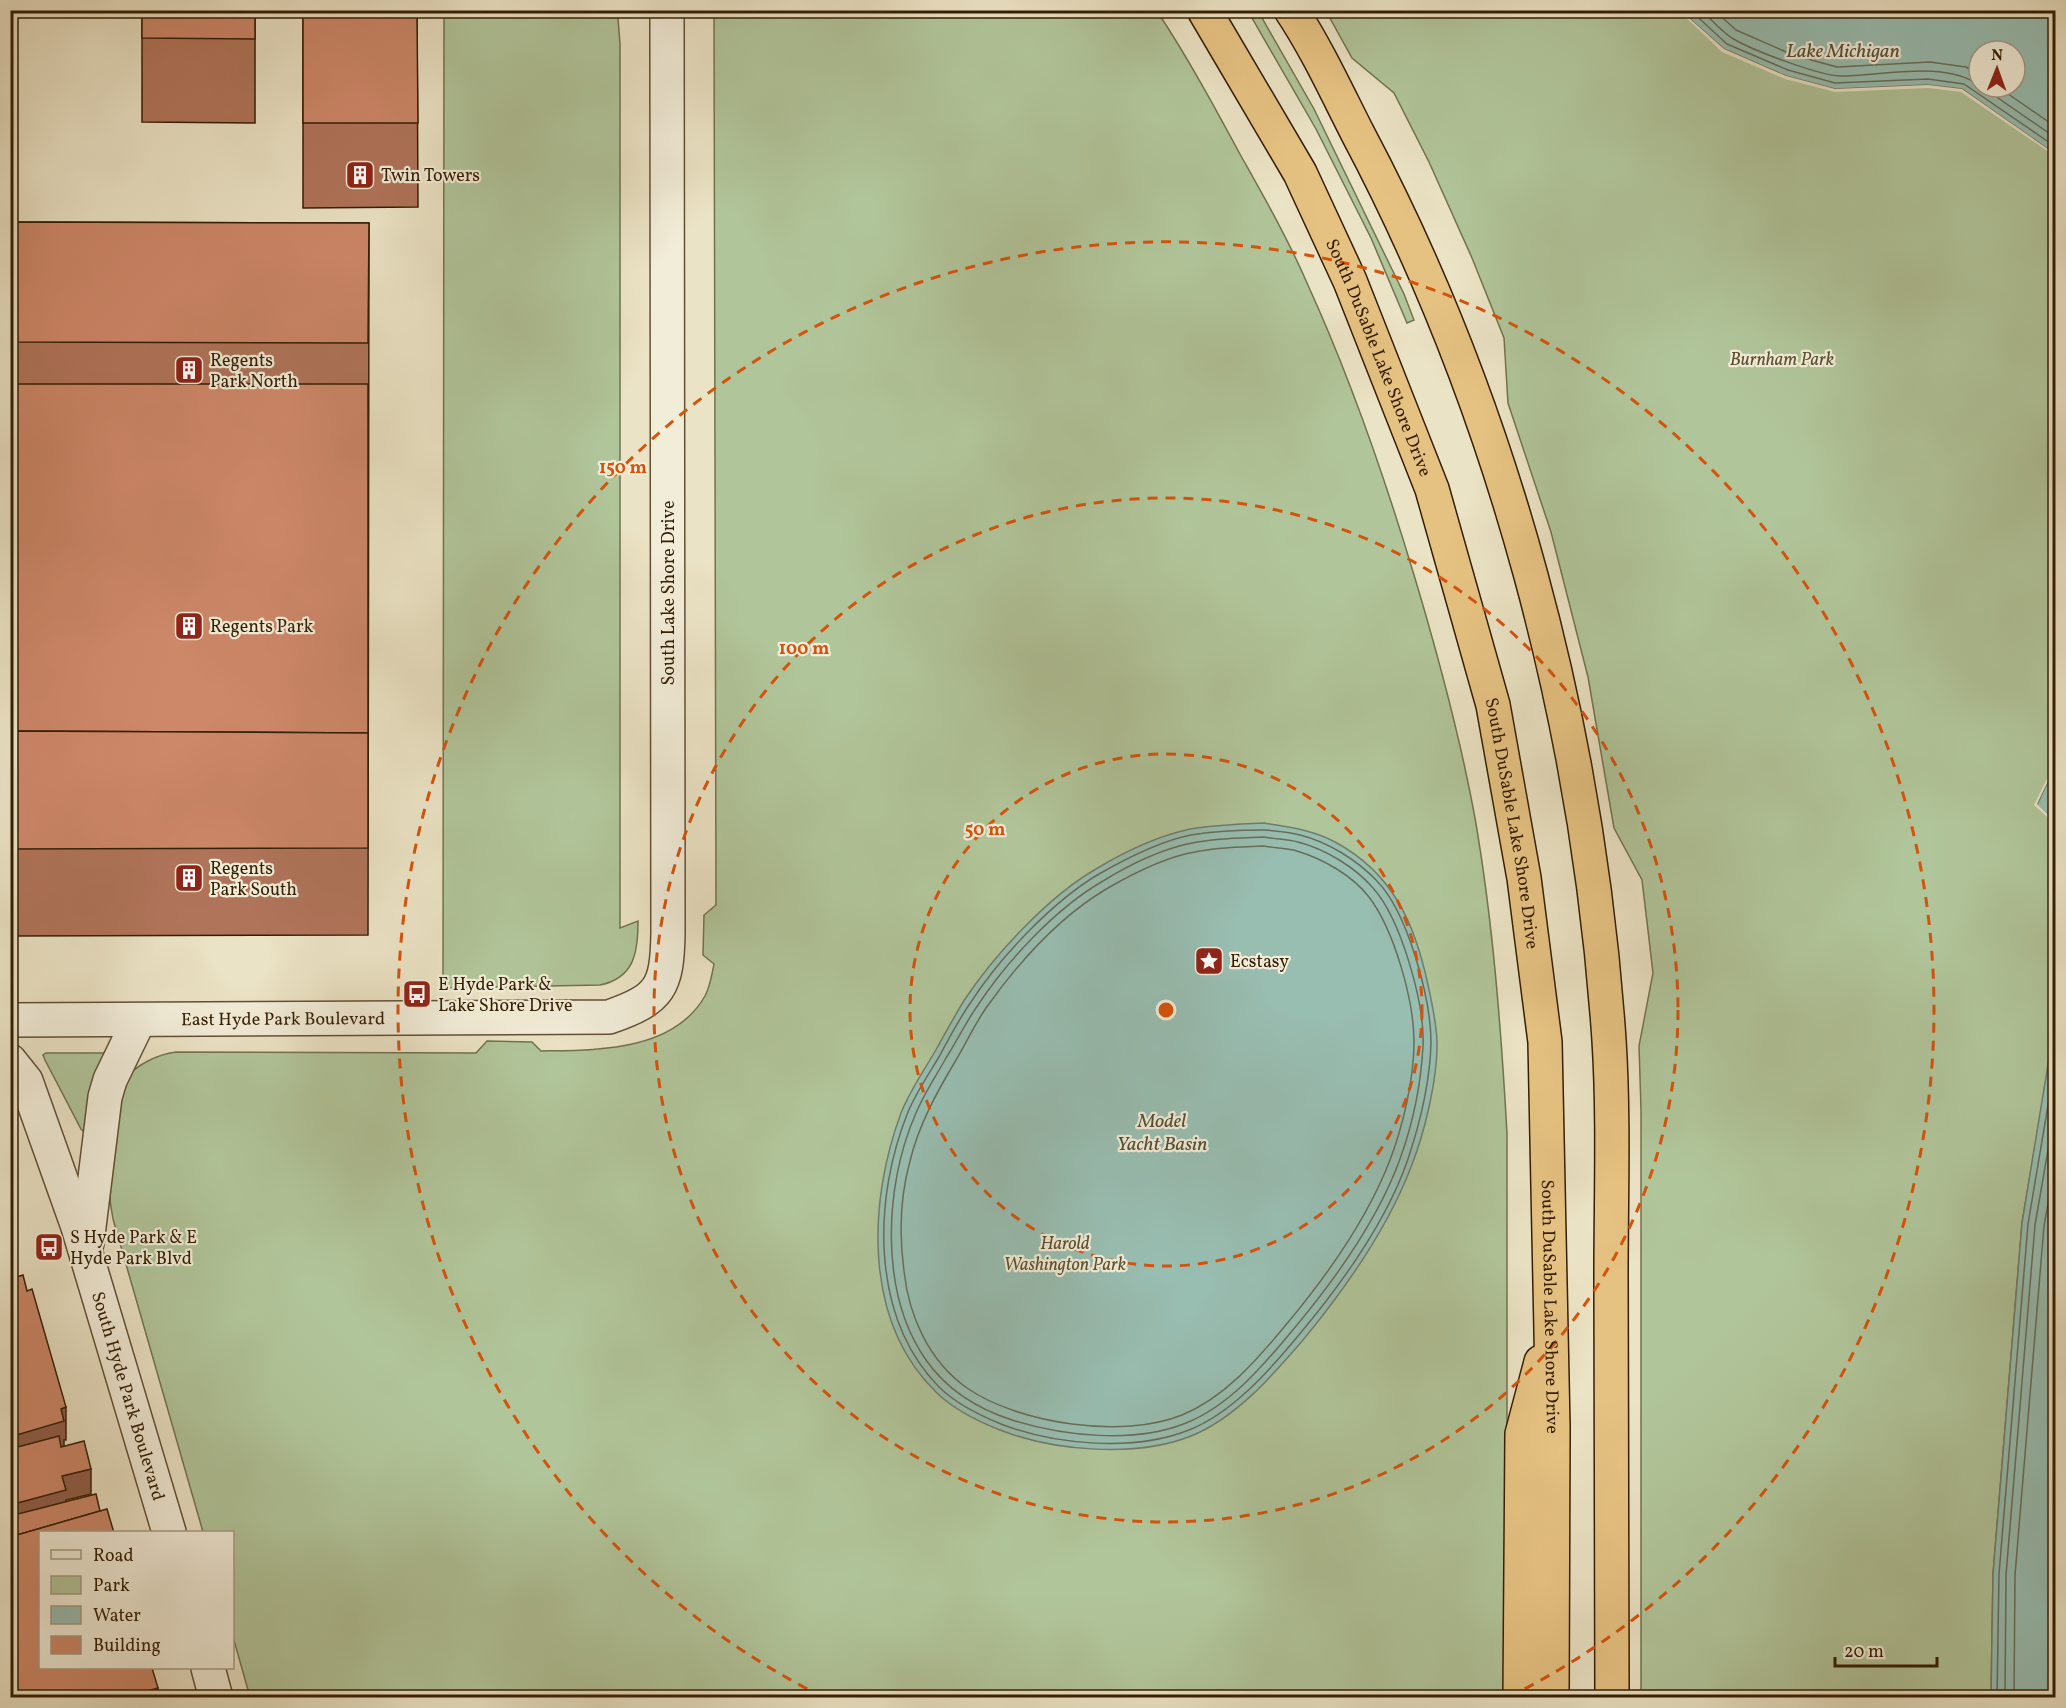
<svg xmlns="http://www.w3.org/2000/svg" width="2066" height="1708" font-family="Vollkorn,serif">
  <rect width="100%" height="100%" fill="#ebe3c5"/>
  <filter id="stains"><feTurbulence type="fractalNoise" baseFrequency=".00333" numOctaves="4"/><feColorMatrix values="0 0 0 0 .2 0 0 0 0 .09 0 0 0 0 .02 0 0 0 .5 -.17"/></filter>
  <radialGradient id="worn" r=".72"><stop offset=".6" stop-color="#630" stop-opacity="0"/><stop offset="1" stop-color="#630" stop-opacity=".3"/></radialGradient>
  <g fill="#b1c59a" stroke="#72724e" stroke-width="1.5">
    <path d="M444 11 615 10 618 18 620 44V928L638 921C638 951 635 978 600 985L443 988Z"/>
    <path d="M714 11H1157C1188 58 1214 106 1241 156 1264 197 1288 239 1307 283 1350 377 1384 475 1414 575 1438 655 1460 736 1475 818 1493 922 1501 1028 1507 1133V1697H250L233 1637 232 1532H203L113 1219C112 1212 110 1204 110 1196 109 1176 116 1095 124 1081 134 1065 159 1054 176 1052L476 1053 487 1041 532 1042 541 1051C596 1050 673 1052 705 996 710 987 712 974 714 964L703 955 704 915 716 905Z"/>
    <path d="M1248 11H1258L1314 109 1404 294 1414 320 1407 323 1371 238 1316 129Z"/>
    <path d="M1326 11H1681L1724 49 1786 76 1835 89 1928 85 1962 89 2055 154 2056 766 2037 804 2055 821 2056 1022 2022 1223 1993 1574 1991 1697H1641V1109L1639 1046 1653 973 1642 880 1614 828 1588 677 1551 532 1508 403 1504 338 1472 258 1429 162 1394 93 1352 58Z"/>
    <path d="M46 1053H107L84 1132 81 1129 45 1060 43 1055Z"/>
  </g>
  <g fill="#98beb2" stroke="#707e6c" stroke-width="1.5" fill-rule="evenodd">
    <path d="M1681 11H2055V154L1962 89 1928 85 1835 89 1786 76 1724 49ZM1979 51H2015V87H1979Z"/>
    <path d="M2055 766V821L2037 805Z"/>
    <path d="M1264 823C1289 827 1313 830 1335 842 1393 873 1415 924 1428 985 1432 1003 1436 1022 1437 1040 1438 1077 1425 1132 1411 1167 1387 1230 1346 1288 1303 1340 1273 1375 1236 1418 1191 1436 1136 1458 1054 1451 1000 1430 977 1421 954 1410 936 1392 863 1321 868 1202 901 1113 910 1090 925 1069 937 1048 946 1032 955 1015 965 999 995 954 1049 896 1096 869 1124 852 1158 836 1190 829 1215 825 1239 824 1264 823Z"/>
    <path d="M2055 1022V1697H1991L1993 1574 2022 1223Z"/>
  </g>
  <g fill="#ebe3c5">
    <path d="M1678 10 1681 11 1724 49 1786 76 1835 89 1928 85 1962 89 2055 154 2056 157 1961 92 1928 88 1835 92 1785 79 1722 52Z"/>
    <path d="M2055 763V766L2037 804 2055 821V824L2034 805Z"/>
  </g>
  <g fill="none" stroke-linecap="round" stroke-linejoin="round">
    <g stroke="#666e5a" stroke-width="1.5">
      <path d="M1690 10 1727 44 1788 70 1835 83 1928 79 1964 84 2056 147"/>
      <path d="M1701 10C1711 19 1721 31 1732 38 1751 50 1818 75 1840 76 1881 76 1944 60 1979 85"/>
      <path d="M1714 10 1736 30 1793 55 1837 67 1930 62 1966 67 1979 74"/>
      <path d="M1982 87 2056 138"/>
      <path d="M1998 87 2056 127"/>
      <path d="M1264 830C1276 831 1289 832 1300 835 1328 842 1357 860 1377 881 1408 913 1431 999 1431 1043 1430 1082 1420 1123 1408 1159 1387 1221 1340 1286 1298 1336 1269 1371 1232 1413 1189 1430 1134 1452 1055 1445 1001 1424 979 1415 956 1404 939 1387 870 1316 873 1199 908 1112 916 1093 928 1075 939 1057 949 1038 959 1019 971 1002 1000 957 1053 901 1099 874 1127 858 1160 841 1191 835 1215 831 1240 830 1264 830Z"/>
      <path d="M1263 837C1275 839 1287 839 1298 842 1325 849 1355 867 1373 888 1401 919 1425 1004 1423 1046 1421 1084 1413 1123 1400 1159 1378 1220 1334 1281 1292 1331 1263 1366 1229 1406 1186 1423 1135 1444 1063 1436 1012 1420 978 1409 947 1390 926 1360 879 1293 884 1185 916 1113 924 1094 936 1076 946 1058 957 1041 966 1022 978 1005 1008 960 1056 908 1103 881 1129 865 1162 849 1192 843 1216 838 1239 838 1263 837Z"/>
      <path d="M1263 846C1274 848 1286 848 1297 851 1323 859 1352 875 1369 897 1394 930 1414 1000 1414 1042 1414 1079 1403 1126 1390 1160 1367 1220 1327 1276 1285 1326 1257 1360 1224 1398 1182 1415 1123 1439 1019 1424 967 1388 929 1361 909 1317 904 1271 899 1234 900 1197 910 1161 919 1124 937 1092 956 1060 966 1043 975 1024 986 1008 1018 963 1060 916 1108 888 1134 873 1165 857 1195 852 1217 847 1240 847 1263 846Z"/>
      <path d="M1997 1698 1999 1574 2028 1224 2056 1058"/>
      <path d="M2005 1698 2006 1575 2035 1225 2056 1104"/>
      <path d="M2014 1698 2015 1575 2044 1226 2056 1159"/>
    </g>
    <g stroke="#624f34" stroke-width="36">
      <g id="minor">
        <path id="s1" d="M10 1020 609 1017C661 999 667 987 668 933L667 10"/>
        <path id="s2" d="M10 1061 26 1081 78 1227 169 1532"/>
        <path d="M87 1243 105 1097 110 1080 139 1020"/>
        <path d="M208 1668 216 1698"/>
      </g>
    </g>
    <g stroke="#341e03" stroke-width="36">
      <g id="highway">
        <path id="s3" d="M1204 10 1300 173 1350 281 1432 489 1493 705 1524 878 1545 1042 1553 1427 1552 1698"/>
        <path d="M1291 10C1317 49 1337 93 1358 134 1504 409 1588 729 1609 1040 1614 1118 1611 1198 1611 1277 1612 1417 1612 1557 1612 1698"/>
        <path d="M1520 1698 1522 1434 1541 1362"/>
      </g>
    </g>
    <use href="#minor" stroke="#f2edd9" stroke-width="33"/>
    <use href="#highway" stroke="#e6c282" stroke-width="33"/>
  </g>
  <g fill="#b0745a" stroke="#341e03" stroke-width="1.5">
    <path d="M142 10H255V123L142 122Z"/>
    <path d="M303 15H417L418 207 303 208Z"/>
    <path d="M10 222 369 223 368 935 10 936Z"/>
  </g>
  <g fill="#905e4a" stroke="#341e03" stroke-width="1.5">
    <path d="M66 1407V1440H64V1453L10 1469V1437L61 1409Z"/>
    <path d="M91 1469V1494L66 1500V1515L10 1530V1505L62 1476Z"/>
    <path d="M158 1688V1698H123Z"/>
  </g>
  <g fill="#cd8769" stroke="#341e03" stroke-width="1.5">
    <path d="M142 10H255V39L142 38Z"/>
    <path d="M303 15H417L418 123H303Z"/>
    <path d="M10 222 369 223 368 343 10 342Z"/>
    <path d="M10 384H368V733L10 731Z"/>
    <path d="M10 731 368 733V848L10 849Z"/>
    <path d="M23 1275 27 1291 32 1289 66 1407 61 1409 64 1421 10 1437V1279Z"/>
    <path d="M59 1436 61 1447 84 1441 91 1469 62 1476 66 1490 10 1505V1449Z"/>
    <path d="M96 1494 100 1511 10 1537V1516Z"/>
    <path d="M107 1509 114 1533H40V1668H152L158 1688 123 1698H10V1537Z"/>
  </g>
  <g fill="none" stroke="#d6530b" stroke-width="3" stroke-dasharray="10 8">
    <circle cx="1166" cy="1010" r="256"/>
    <circle cx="1166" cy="1010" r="512"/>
    <path d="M823 1697A768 768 0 1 1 1509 1697"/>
  </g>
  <defs>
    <g id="building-square" transform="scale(1.5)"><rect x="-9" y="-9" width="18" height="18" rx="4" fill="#8f2418" stroke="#f2edd9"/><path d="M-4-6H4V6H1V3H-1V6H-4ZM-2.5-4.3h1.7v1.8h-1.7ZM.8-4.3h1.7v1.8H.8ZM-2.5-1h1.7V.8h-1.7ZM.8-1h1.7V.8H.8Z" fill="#fff"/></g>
    <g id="sight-square" transform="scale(1.5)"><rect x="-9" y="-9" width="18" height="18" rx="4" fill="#8f2418" stroke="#f2edd9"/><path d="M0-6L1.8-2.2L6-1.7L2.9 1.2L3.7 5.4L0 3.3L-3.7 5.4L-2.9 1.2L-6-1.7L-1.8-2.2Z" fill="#fff"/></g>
    <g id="bus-square" transform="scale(1.5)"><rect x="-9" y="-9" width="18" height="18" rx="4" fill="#8f2418" stroke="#f2edd9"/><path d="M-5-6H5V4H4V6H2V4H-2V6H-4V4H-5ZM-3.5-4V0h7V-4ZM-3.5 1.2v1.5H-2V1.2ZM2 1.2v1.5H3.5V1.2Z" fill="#fff"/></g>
  </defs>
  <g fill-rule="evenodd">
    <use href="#building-square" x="360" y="175"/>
    <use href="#building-square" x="189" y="370"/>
    <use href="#building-square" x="189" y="626"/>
    <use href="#building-square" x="189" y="878"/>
    <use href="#sight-square" x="1209" y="961"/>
    <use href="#bus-square" x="417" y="994"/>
    <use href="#bus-square" x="49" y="1247"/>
  </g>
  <g text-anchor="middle" stroke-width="4.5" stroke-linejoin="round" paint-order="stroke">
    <g font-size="18" fill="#341e03" stroke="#f2edd9" text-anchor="start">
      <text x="381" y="181">Twin Towers</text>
      <text x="210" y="366">Regents<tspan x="210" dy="21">Park North</tspan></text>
      <text x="210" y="632">Regents Park</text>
      <text x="210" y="874">Regents<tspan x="210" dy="21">Park South</tspan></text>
      <text x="1230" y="967">Ecstasy</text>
      <text x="438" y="990">E Hyde Park &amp;<tspan x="438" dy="21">Lake Shore Drive</tspan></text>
      <text x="70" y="1243">S Hyde Park &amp; E<tspan x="70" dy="21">Hyde Park Blvd</tspan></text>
    </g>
    <g font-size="18" fill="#341e03" stroke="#f2edd9">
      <text dy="6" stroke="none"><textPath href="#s3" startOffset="390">South DuSable Lake Shore Drive</textPath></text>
      <text transform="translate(668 593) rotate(-90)" y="6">South Lake Shore Drive</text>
      <text dy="6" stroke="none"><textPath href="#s3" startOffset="876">South DuSable Lake Shore Drive</textPath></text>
      <text dy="6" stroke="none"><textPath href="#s1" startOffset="273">East Hyde Park Boulevard</textPath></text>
      <text dy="6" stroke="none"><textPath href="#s3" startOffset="1362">South DuSable Lake Shore Drive</textPath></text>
      <text dy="6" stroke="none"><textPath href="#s2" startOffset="357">South Hyde Park Boulevard</textPath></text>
    </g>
    <g font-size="18" font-style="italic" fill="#5a5030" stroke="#f2edd9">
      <text x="1782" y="365">Burnham Park</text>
      <text x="1065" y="1249">Harold<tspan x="1065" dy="21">Washington Park</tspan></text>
    </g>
    <g font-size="20" font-style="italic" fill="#524e38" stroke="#f2edd9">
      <text x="1843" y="57">Lake Michigan</text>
      <text x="1162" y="1127">Model<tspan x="1162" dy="23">Yacht Basin</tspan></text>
    </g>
  </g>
  <circle cx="1166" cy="1010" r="9" fill="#d6530b" stroke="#f2edd9" stroke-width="3"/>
  <g font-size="18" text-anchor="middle" font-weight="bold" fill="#d6530b" stroke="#f2edd9" stroke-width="4.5" stroke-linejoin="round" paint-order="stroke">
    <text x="623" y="473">150 m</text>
    <text x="804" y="654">100 m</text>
    <text x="985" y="835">50 m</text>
  </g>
  <rect width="2066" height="1708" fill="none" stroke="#ebe3c5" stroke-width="36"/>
  <rect x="12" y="12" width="2042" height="1684" fill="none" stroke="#341e03" stroke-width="3"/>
  <rect x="18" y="18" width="2030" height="1672" fill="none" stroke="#341e03" stroke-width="1.5"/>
  <rect x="39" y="1531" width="195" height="138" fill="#f2edd9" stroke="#a69a83" stroke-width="1.5"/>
  <rect x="51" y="1550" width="30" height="9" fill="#f2edd9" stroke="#a69a83" stroke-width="1.5"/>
  <text x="93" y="1561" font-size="18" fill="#341e03">Road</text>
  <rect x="51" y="1576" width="30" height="18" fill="#b1c59a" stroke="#a69a83" stroke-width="1.5"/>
  <text x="93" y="1591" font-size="18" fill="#341e03">Park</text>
  <rect x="51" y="1606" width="30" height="18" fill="#98beb2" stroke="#a69a83" stroke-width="1.5"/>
  <text x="93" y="1621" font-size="18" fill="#341e03">Water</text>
  <rect x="51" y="1636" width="30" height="18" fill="#cd8769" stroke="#a69a83" stroke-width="1.5"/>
  <text x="93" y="1651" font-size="18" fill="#341e03">Building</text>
  <g transform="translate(1997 69) rotate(1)"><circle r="28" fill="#f2edd9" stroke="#a69a83" stroke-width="1.5"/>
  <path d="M0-4.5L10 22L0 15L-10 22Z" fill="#8f2418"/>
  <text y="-9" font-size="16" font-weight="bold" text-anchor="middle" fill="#341e03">N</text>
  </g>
  <path d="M1835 1657v9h102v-9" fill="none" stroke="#341e03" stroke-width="3"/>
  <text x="1844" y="1657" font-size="18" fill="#341e03" stroke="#f2edd9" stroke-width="4.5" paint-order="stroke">20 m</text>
  <rect width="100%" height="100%" filter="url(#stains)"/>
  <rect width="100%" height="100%" fill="url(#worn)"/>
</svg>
